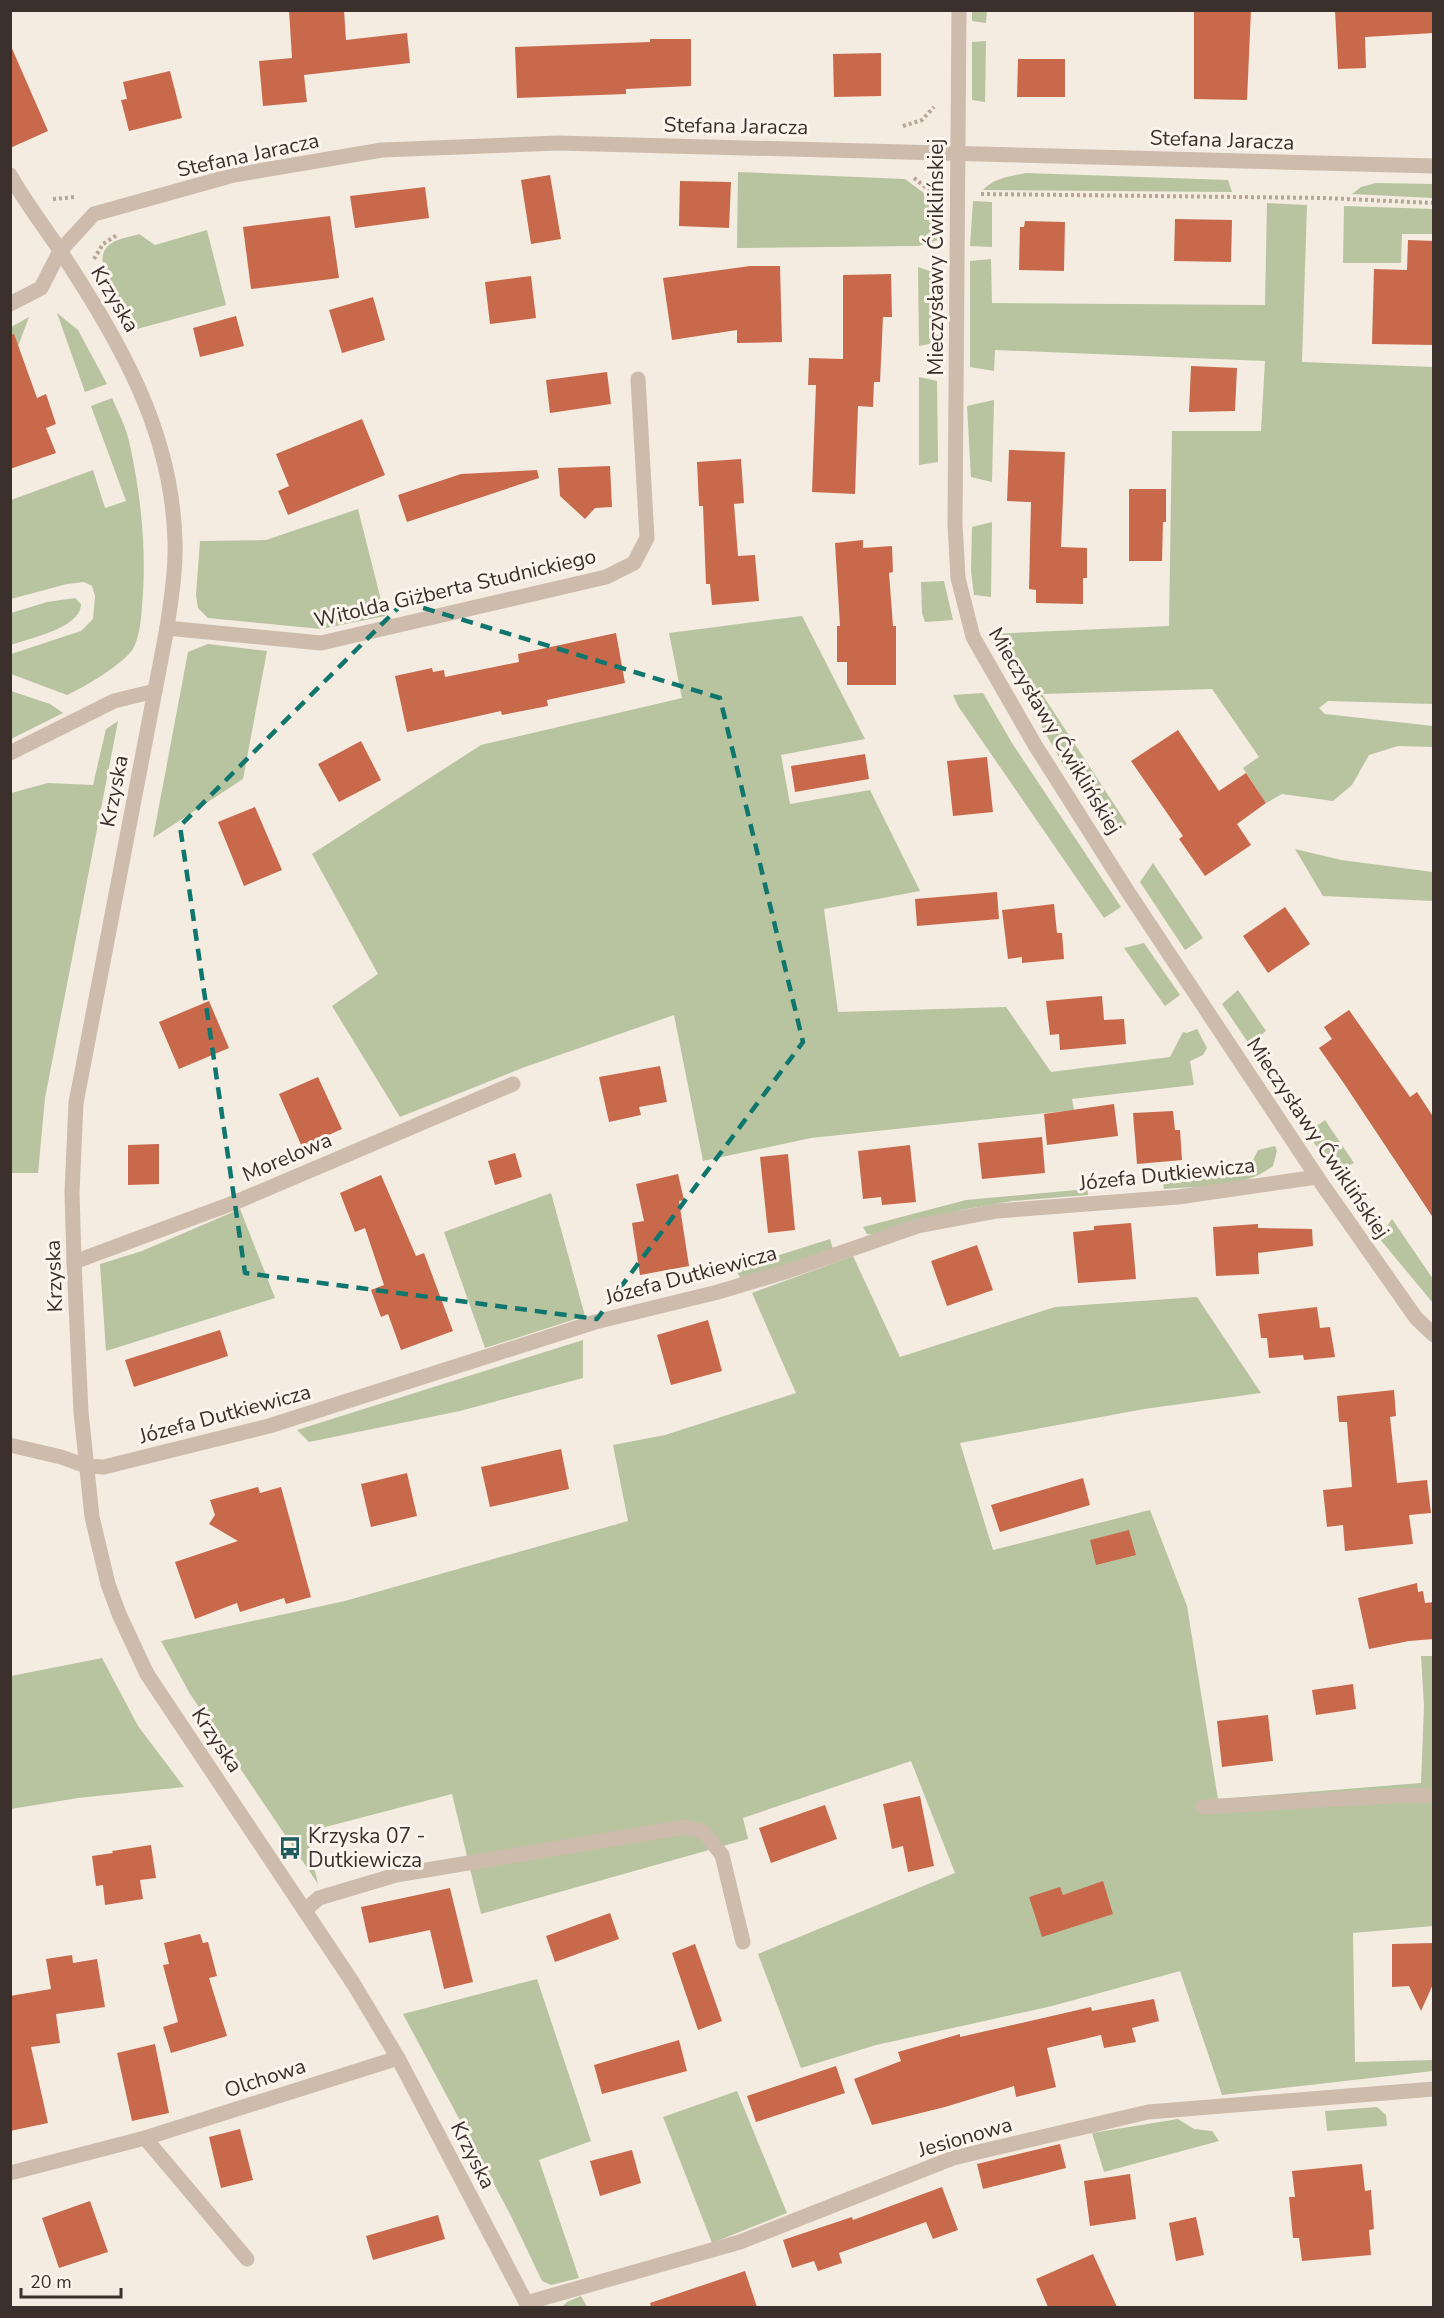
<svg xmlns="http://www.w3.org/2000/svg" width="1444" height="2318" font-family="'Nunito Sans',sans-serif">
  <rect width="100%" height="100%" fill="#f4ebe1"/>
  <g fill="#b8c4a0">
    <path d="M972 11H987L986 23 972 21Z"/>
    <path d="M986 41 985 102 972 100V42Z"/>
    <path d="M738 172 905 179 936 202 938 240 918 246 737 248Z"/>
    <path d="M1026 173 1228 180 1232 192 983 190C994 178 1011 176 1026 173Z"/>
    <path d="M1376 183 1433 184V198L1352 194 1361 187Z"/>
    <path d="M973 201 992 202V247L970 246Z"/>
    <path d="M1267 203 1307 205 1302 362 1433 367V704L1328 701 1319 708 1325 714 1433 726V747L1398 746 1369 755 1352 785 1333 801 1282 794 1266 803 1243 768 1259 757 1212 689 1042 694 1127 824 1109 837 1061 761 990 634 1169 626 1172 431H1261L1265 361 995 350 994 371 970 367V261L991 259 992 303 1265 305Z"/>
    <path d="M1344 206 1433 209V234H1402L1401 263H1343Z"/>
    <path d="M207 230 226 305 137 329C126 311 84 259 112 243 119 238 131 237 139 234L155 245Z"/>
    <path d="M918 267 938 274 940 342 919 346Z"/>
    <path d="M57 313 78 330 107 384 85 392Z"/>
    <path d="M29 317 17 349 11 352V327Z"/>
    <path d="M919 377 937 381 938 462 919 465Z"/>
    <path d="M112 398C118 412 126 427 129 441 141 495 147 551 142 606 141 620 140 634 134 647 127 662 83 688 67 695L11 674V654L81 631 93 619 95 596 92 586 84 582 67 584 11 599V500L93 470 105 508 126 501 91 406Z"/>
    <path d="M994 400 992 482 971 477 967 406Z"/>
    <path d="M358 509 385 616 321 629 208 618 198 608 196 595 200 541 266 540Z"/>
    <path d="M992 522 991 597 974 595 971 571 972 527Z"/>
    <path d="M944 581 953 620 925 622 922 613 921 582Z"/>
    <path d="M75 598 81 604C81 628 30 638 11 645V613L47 602Z"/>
    <path d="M802 616 865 739 781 755 790 804 870 790 920 891 824 909 838 1012 1006 1007 1051 1072 1170 1057 1183 1032 1187 1033 1197 1029 1207 1048 1203 1055 1190 1061 1194 1085 1072 1099 1074 1110 811 1138 703 1161 674 1015 525 1067 400 1117 332 1006 378 974 312 854 481 745 682 698 669 633Z"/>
    <path d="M208 644 267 651 243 779 153 838 188 652Z"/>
    <path d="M11 691 50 704 63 713 11 739Z"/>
    <path d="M983 693 1012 743 1121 907 1104 918 958 706 953 695Z"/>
    <path d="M118 721 45 1098 38 1173H11V793L48 783 93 785 106 729Z"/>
    <path d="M1295 849 1341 860 1433 872V901L1323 896Z"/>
    <path d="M1153 863 1203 938 1185 950 1140 882Z"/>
    <path d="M1144 943 1180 995 1165 1006 1124 948Z"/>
    <path d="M1238 990 1266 1031 1249 1044 1222 1004Z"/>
    <path d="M1325 1120 1354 1163 1335 1172 1307 1133Z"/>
    <path d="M1275 1146 1277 1151 1273 1166C1244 1189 1200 1186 1164 1189L1163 1182 1247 1172 1258 1150Z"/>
    <path d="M1088 1189V1195L1012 1201 962 1210 876 1235 867 1234 863 1227 966 1200Z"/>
    <path d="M551 1193 585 1316 485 1348 444 1232Z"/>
    <path d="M240 1209 275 1298 106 1351 100 1264 142 1251Z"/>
    <path d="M1392 1219 1433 1279V1303L1379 1238Z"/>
    <path d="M830 1239 833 1249 741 1279 735 1269Z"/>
    <path d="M853 1256 900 1357 1055 1307 1197 1297 1261 1393 1144 1409 960 1443 993 1550 1150 1510 1187 1606 1218 1799 1421 1783 1424 1706 1421 1656H1433V1926L1353 1933 1355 2062 1433 2060V2071L1222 2095 1180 1971 1052 2006 876 2045 801 2068 758 1954 955 1873 911 1761 743 1818 748 1839 481 1914 452 1794 306 1832 318 1884 190 1694 161 1641 345 1601 628 1521 613 1445 665 1435 796 1393 752 1293Z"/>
    <path d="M583 1340V1378L460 1411 309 1442 297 1430Z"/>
    <path d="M102 1658 138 1726 184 1787 78 1798 11 1809V1676Z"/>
    <path d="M537 1979 591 2141 539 2160 579 2278 551 2285 542 2281 510 2214 403 2014Z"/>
    <path d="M737 2091 787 2213 712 2243 663 2117Z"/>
    <path d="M1377 2107 1386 2115 1387 2126 1327 2131 1325 2111Z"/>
    <path d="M1178 2119 1194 2129 1212 2131 1219 2141 1104 2172 1092 2133Z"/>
    <path d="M581 2296 587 2307H562L567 2302Z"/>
  </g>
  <g fill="#c8694b">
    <path d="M289 10H344L346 40 407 33 410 63 304 75 307 102 263 106 259 61 292 58Z"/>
    <path d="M1194 10H1251L1247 100 1194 99Z"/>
    <path d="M1335 10H1434V33L1365 37 1366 68 1338 69Z"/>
    <path d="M650 39H691V86L626 89V94L517 98 515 47 650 42Z"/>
    <path d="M10 44 48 131 10 148Z"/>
    <path d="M881 53V96L834 97 833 54Z"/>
    <path d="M1018 59H1065V97H1017Z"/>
    <path d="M170 71 182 118 129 131 121 100 127 99 123 82Z"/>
    <path d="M550 175 561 239 531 244 521 180Z"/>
    <path d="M680 181 731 182 729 228 679 226Z"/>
    <path d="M425 187 429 218 355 228 350 196Z"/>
    <path d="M330 216 339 278 251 289 243 227Z"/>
    <path d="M1175 219 1232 220 1231 262 1174 261Z"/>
    <path d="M1025 221 1065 222 1064 271 1019 270 1020 227H1024Z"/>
    <path d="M1408 240 1434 241V345L1372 344 1374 269 1407 270Z"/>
    <path d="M750 266H780L782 342 737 343V330L672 340 663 278Z"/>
    <path d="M891 274 892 317H883L880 382H874L873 407 858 406 855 494 812 492 816 385H808L809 358 843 359V275Z"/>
    <path d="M531 276 536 318 490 324 485 282Z"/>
    <path d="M373 297 385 340 342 353 329 310Z"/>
    <path d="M236 316 244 346 200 357 193 328Z"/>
    <path d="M14 334 37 398 46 394 56 424 46 428 56 453 10 469V335Z"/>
    <path d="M1191 366 1237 368 1235 411 1189 412Z"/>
    <path d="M607 372 611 404 550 413 546 380Z"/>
    <path d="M362 419 385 475 288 515 278 491 289 486 276 454Z"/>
    <path d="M1009 450 1065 452 1061 547 1087 548V578H1083V604L1036 603V590L1029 589 1031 502 1007 501Z"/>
    <path d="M741 459 744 503 734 504 738 556 755 555 759 601 712 605 710 584H706L703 506H699L697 462Z"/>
    <path d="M610 466 612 507 595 508 585 519 560 496 558 468Z"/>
    <path d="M537 470 539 478 407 522 398 495 461 474Z"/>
    <path d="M1129 489H1166V522H1163L1162 561H1129Z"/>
    <path d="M863 540V548L892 546 893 572 889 573 893 626H896V685H847V662H837V626H840L835 543Z"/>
    <path d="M616 633 625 683 547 700 548 706 502 715 501 711 407 732 395 676 432 668 433 672 444 670 445 677 519 662 518 654Z"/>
    <path d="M1178 730 1219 791 1246 773 1266 803 1237 824 1251 845 1205 876 1179 839 1183 836 1131 761Z"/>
    <path d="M361 741 381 780 339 802 318 764Z"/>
    <path d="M865 754 869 779 795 792 791 766Z"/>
    <path d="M987 757 993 812 953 816 947 761Z"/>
    <path d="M255 807 282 870 244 886 218 822Z"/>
    <path d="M997 892 999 919 917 926 915 899Z"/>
    <path d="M1054 904 1057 933H1062L1064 959 1022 963V957L1008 959 1002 910Z"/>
    <path d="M1285 907 1310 944 1268 973 1243 936Z"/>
    <path d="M1102 996 1104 1020 1124 1019 1126 1044 1060 1050 1059 1034 1050 1035 1046 1001Z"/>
    <path d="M209 1001 229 1048 179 1069 159 1022Z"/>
    <path d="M1349 1010 1410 1097 1417 1092 1434 1118V1219L1345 1085 1319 1048 1332 1039 1324 1027Z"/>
    <path d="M660 1066 667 1102 639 1107 641 1115 609 1122 599 1077Z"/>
    <path d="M318 1077 342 1129 302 1147 279 1094Z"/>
    <path d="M1114 1104 1118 1136 1047 1145 1044 1114Z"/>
    <path d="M1173 1111 1175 1130H1180L1182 1160 1137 1164 1133 1113Z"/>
    <path d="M1042 1137 1045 1173 982 1179 978 1143Z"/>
    <path d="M159 1144V1184L128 1185V1145Z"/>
    <path d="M910 1145 916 1202 882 1205 881 1197 863 1199 858 1151Z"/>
    <path d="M515 1153 522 1177 495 1185 488 1161Z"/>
    <path d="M788 1154 795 1230 768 1233 760 1157Z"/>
    <path d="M678 1174 684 1200 679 1201 689 1266 640 1275 632 1223 644 1221 636 1184Z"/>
    <path d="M381 1175 416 1256 424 1253 453 1331 401 1350 388 1314 381 1317 371 1290 384 1285 365 1228 355 1232 340 1193Z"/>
    <path d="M1131 1223 1136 1279 1078 1283 1073 1232 1094 1230V1226Z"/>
    <path d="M1258 1224V1228L1312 1229 1313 1246 1258 1253 1259 1274 1216 1276 1213 1227Z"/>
    <path d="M977 1245 993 1290 947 1306 931 1261Z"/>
    <path d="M1317 1307 1320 1328 1330 1327 1335 1357 1304 1360 1303 1355 1269 1358 1267 1338H1261L1258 1314Z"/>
    <path d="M708 1320 722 1371 671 1385 657 1335Z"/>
    <path d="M220 1330 228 1356 134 1387 125 1360Z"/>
    <path d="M1394 1390 1396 1416 1390 1417 1397 1483 1427 1480 1431 1513 1409 1515 1413 1544 1345 1551 1343 1525 1327 1527 1323 1490 1352 1487 1347 1422H1339L1337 1396Z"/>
    <path d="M561 1449 569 1489 490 1507 481 1467Z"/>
    <path d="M407 1473 417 1516 371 1527 361 1484Z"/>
    <path d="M1083 1478 1090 1505 1000 1532 991 1505Z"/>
    <path d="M258 1487 260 1493 281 1487 311 1597 286 1604 284 1598 240 1612 237 1603 195 1619 175 1562 238 1541 209 1524 215 1515 210 1500Z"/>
    <path d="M1129 1530 1136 1555 1096 1565 1090 1540Z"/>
    <path d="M1417 1583 1418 1592 1423 1591 1425 1603 1434 1602V1639L1409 1641 1369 1649 1358 1598Z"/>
    <path d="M1353 1684 1356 1709 1316 1715 1312 1690Z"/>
    <path d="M1268 1715 1273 1761 1222 1767 1217 1721Z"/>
    <path d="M920 1796 934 1866 908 1872 903 1846 892 1849 883 1804Z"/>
    <path d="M825 1805 837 1839 771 1863 759 1828Z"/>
    <path d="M151 1845 156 1878 140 1880 143 1899 105 1905 103 1885 96 1886 92 1856 113 1853 112 1851Z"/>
    <path d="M1103 1881 1113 1914 1042 1937 1029 1897 1060 1887 1063 1895Z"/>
    <path d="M450 1888 473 1982 444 1989 430 1930 369 1943 361 1907Z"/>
    <path d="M610 1913 619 1939 555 1962 546 1936Z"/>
    <path d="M200 1934 203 1943 208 1942 217 1976 209 1978 227 2036 171 2053 163 2027 178 2022 163 1965 169 1964 164 1943Z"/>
    <path d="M1434 1943V1982L1421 2011 1409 1986 1392 1987V1944Z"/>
    <path d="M695 1944 722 2021 698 2030 672 1953Z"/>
    <path d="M72 1955 73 1963 97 1959 105 2007 56 2014 60 2043 31 2047 48 2123 10 2131V1996L51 1989 46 1959Z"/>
    <path d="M1154 1999 1159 2021 1132 2028 1136 2042 1104 2048 1101 2035 1047 2048 1056 2087 1016 2097 1014 2086 945 2107 872 2125 854 2079 901 2061 898 2052 960 2034V2037L1091 2007 1092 2011Z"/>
    <path d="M679 2040 687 2071 602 2094 594 2065Z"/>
    <path d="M155 2044 169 2113 132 2121 117 2053Z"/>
    <path d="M836 2066 845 2093 756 2122 747 2096Z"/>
    <path d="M240 2129 253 2180 221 2188 209 2137Z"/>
    <path d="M1060 2144 1066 2168 983 2189 977 2164Z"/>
    <path d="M632 2150 641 2183 600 2196 590 2161Z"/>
    <path d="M1362 2164 1365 2191 1371 2190 1374 2229 1369 2230 1371 2255 1302 2261 1299 2238H1293L1289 2197H1295L1292 2171Z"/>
    <path d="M1130 2174 1136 2219 1090 2226 1084 2181Z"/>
    <path d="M942 2187 958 2230 933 2239 926 2222 839 2253 842 2263 818 2271 814 2261 792 2268 783 2240 852 2217 853 2220Z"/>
    <path d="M90 2201 108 2252 59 2268 42 2218Z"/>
    <path d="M438 2215 445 2239 373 2260 366 2236Z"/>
    <path d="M1196 2217 1204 2255 1176 2261 1169 2223Z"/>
    <path d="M1093 2254 1117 2307H1048L1036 2279Z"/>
    <path d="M745 2271 757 2307H651L650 2303Z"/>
  </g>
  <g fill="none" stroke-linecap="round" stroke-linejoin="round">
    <g stroke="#b9a596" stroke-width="4" stroke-dasharray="3 3" stroke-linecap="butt">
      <path d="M903 126 922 120 934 107"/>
      <path d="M914 178 930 191 935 192"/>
      <path d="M981 194 1325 198 1434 203"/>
      <path d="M53 199 75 197"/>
      <path d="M94 259 103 244 117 235"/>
    </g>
    <g stroke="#cdbbac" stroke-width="15">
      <path d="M959 10 955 524 958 578 973 637 1035 745 1128 892 1317 1177 1416 1318 1434 1335"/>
      <path d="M10 175C25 202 44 226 61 252 120 343 172 430 175 541 176 571 171 599 167 628L76 1103 72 1192 74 1262 81 1412 92 1517 108 1584 119 1614 147 1674 353 1983 398 2058 529 2308"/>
      <path d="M10 304 41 288 60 251 94 214 234 175 382 150 558 143 1434 166"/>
      <path d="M167 628 321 643 606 577 634 563 647 538 638 379"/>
      <path d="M10 753 114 701 155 691"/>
      <path d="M74 1262 236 1202 513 1084"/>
      <path d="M10 1445 61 1457 86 1466 104 1467 269 1426 595 1322 718 1292 788 1271 918 1226 997 1211 1178 1197 1317 1177"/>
      <path d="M1203 1807 1408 1795 1434 1796"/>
      <path d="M305 1910 319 1898 396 1875 685 1827 704 1832 722 1855 743 1942"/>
      <path d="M145 2138 247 2259"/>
      <path d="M10 2173 145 2138 398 2058"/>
      <path d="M526 2303 740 2242 953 2158 1148 2112 1434 2089"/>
    </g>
  </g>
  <path fill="none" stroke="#0f766e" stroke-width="4.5" stroke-dasharray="12 8" stroke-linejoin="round" d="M404 602 720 698 803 1042 597 1319 245 1273 180 826Z"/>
  <defs>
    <g id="bus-bare" transform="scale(1.8)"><path d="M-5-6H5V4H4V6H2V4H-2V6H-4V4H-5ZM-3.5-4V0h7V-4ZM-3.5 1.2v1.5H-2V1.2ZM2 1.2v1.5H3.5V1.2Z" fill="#1f5a5e" stroke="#fbf5ee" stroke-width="2.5" paint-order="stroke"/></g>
  </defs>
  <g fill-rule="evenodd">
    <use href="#bus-bare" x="290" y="1848"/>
  </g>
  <g text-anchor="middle" stroke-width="6" stroke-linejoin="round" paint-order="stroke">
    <g font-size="21" fill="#3b302b" stroke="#fbf5ee">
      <text transform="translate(736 126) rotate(1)" y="7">Stefana Jaracza</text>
      <text transform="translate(1222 140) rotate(2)" y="7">Stefana Jaracza</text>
      <text transform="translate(248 155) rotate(-12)" y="7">Stefana Jaracza</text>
      <text transform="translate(936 257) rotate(-90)" y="7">Mieczysławy Ćwiklińskiej</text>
      <text transform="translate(115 299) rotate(59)" y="7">Krzyska</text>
      <text transform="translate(455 588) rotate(-13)" y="7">Witolda Giżberta Studnickiego</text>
      <text transform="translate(1055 731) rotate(59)" y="7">Mieczysławy Ćwiklińskiej</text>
      <text transform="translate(114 791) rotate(-79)" y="7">Krzyska</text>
      <text transform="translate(1318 1138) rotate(56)" y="7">Mieczysławy Ćwiklińskiej</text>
      <text transform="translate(287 1157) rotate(-23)" y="7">Morelowa</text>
      <text transform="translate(1167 1174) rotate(-6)" y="7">Józefa Dutkiewicza</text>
      <text transform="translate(691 1275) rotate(-15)" y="7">Józefa Dutkiewicza</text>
      <text transform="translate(54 1276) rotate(-92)" y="7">Krzyska</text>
      <text transform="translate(225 1414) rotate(-15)" y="7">Józefa Dutkiewicza</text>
      <text transform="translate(217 1740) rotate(56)" y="7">Krzyska</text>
      <text transform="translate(265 2078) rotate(-18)" y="7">Olchowa</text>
      <text transform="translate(965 2137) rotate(-16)" y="7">Jesionowa</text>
      <text transform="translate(473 2155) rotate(63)" y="7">Krzyska</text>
    </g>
    <g font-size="21" fill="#3b302b" stroke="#fbf5ee" text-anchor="start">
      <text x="308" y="1843">Krzyska 07 -<tspan x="308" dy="24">Dutkiewicza</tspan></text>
    </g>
  </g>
  <rect width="1444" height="2318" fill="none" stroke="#3b302b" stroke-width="24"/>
  <path d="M21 2288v9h100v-9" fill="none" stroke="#3b302b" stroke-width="3"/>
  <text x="30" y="2288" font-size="18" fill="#3b302b" stroke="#fbf5ee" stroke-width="4.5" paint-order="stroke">20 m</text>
</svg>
